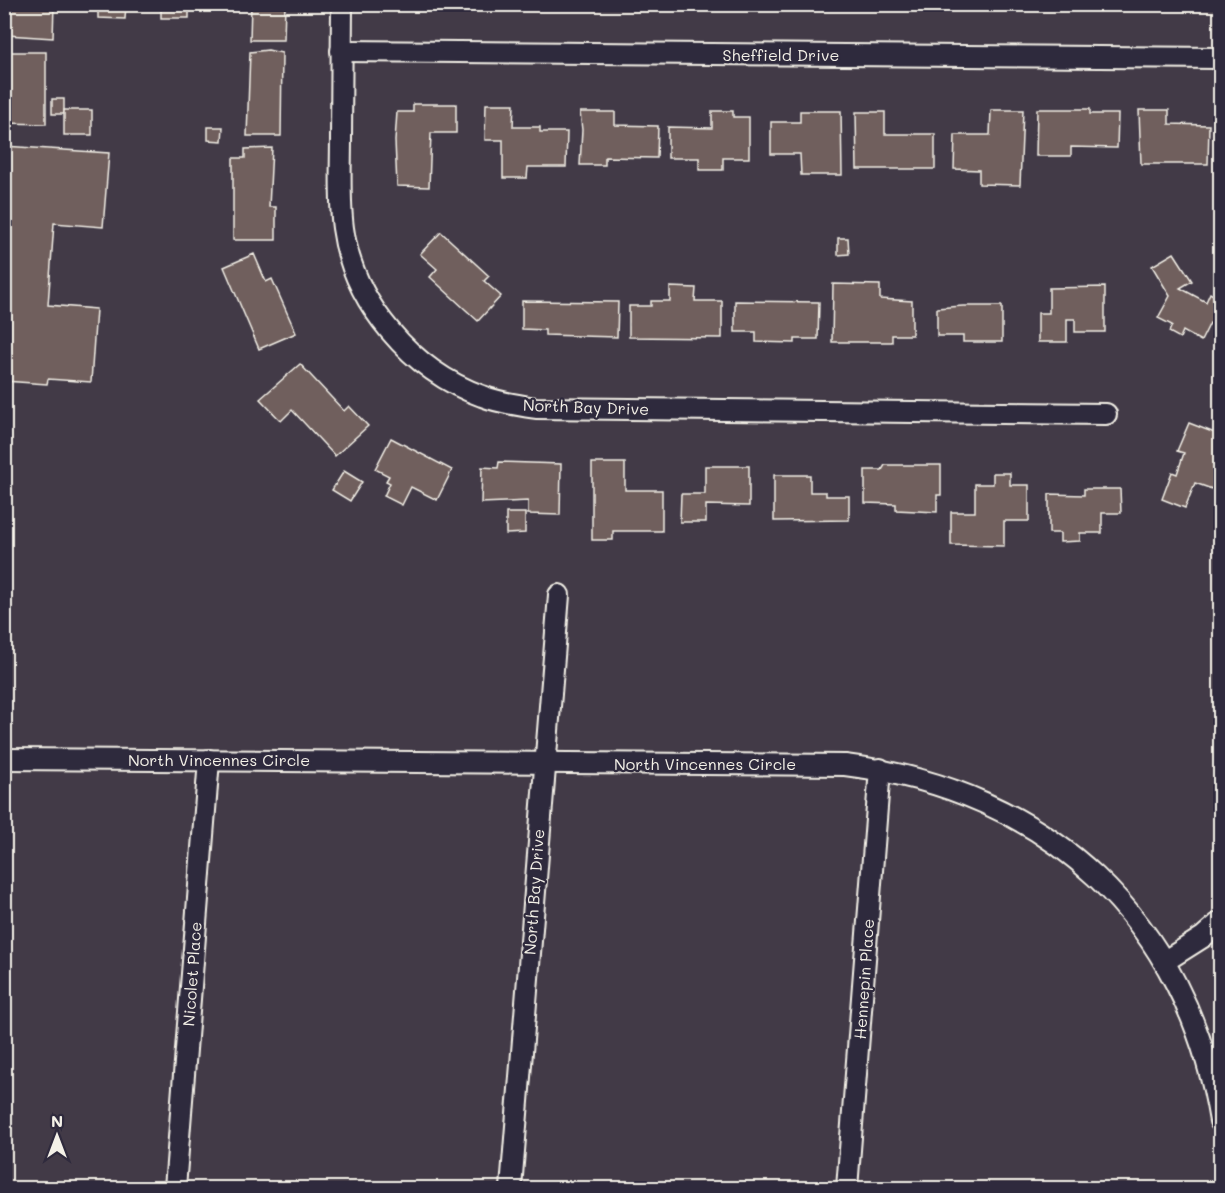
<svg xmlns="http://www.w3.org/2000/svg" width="1225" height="1193" font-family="Mali,sans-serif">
  <rect width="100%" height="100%" fill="#423a47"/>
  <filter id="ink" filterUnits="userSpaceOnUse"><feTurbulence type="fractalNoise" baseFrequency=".0167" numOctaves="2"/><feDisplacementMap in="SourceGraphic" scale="12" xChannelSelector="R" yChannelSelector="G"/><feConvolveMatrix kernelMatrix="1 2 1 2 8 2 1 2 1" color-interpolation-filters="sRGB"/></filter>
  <g filter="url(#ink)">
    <g fill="#705e5d" stroke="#f4f1e8" stroke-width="1.5">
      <path d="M5 4H54L53 38 7 35Z"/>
      <path d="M98 4H126L125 19 98 18Z"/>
      <rect x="161" y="4" width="28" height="14"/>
      <path d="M251 4H285L284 40H250Z"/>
      <path d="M268 50 282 53 281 136H247L250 52Z"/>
      <path d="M4 52H46V124L4 123Z"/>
      <rect x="52" y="99" width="12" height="15"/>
      <path d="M413 104H456V133H431L429 187 397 186 395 141 397 112H413Z"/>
      <path d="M486 104H514L513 127H540V132H567L566 167H528L527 178H503V140H485Z"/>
      <path d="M1037 109H1090V114H1118L1117 148 1071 147V156H1036Z"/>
      <rect x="64" y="110" width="28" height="25"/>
      <path d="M991 110H1023L1020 185 979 184V170L954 169 955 135H990Z"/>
      <path d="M1139 110H1169V124L1209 125 1208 164H1141Z"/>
      <path d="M712 111H733V117H749V158H723V170H699V158H668V127L712 128Z"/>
      <path d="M800 111H841L842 175H801L800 154H771V122H800Z"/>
      <path d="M580 112H615V125L658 126 657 158 605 157V165H580L582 130Z"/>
      <path d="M856 112H885V134H935V169H857Z"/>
      <path d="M208 127H223L222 141 208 140Z"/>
      <path d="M4 146 109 153 103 227 54 223 48 305 96 309 91 382 48 379 47 384 4 381Z"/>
      <path d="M272 148 269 207H276V240H233V158H245V149Z"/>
      <path d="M441 232 489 276 484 281 501 296 478 321 430 277 437 269 420 254Z"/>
      <path d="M838 238H848L849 254 838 255Z"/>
      <path d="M1174 253 1192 281 1180 288 1206 302 1210 293 1220 299V328L1210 323 1201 341 1183 331 1180 338 1169 332 1172 325 1158 318 1170 296 1152 266Z"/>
      <path d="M254 254 266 282 272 279 296 333 259 349 224 267Z"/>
      <path d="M833 284 880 285V299L912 301V335H892V342H832Z"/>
      <path d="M670 287 696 288 695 301H722V338L629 337V306H651V301H670Z"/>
      <path d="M1105 287V332H1075V319H1067V342H1038V313H1049V288Z"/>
      <path d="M522 301 618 302 617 337 545 335V330L522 329Z"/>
      <path d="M735 301 819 302 818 339H795V343L756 342V332H735Z"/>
      <path d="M963 306H1002V342H963V336H937V308Z"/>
      <path d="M300 364 344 411 349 406 368 426 335 456 292 410 281 421 260 399Z"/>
      <path d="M1189 423 1220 435V467L1212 489 1195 483 1185 508 1162 499 1172 472 1177 474 1184 453 1177 451Z"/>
      <path d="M391 438 452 470 437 500 411 487 402 505 384 496 390 483 386 481 389 476 375 469Z"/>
      <path d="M499 462 561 464 560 515 528 514V501L481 503 482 467 498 468Z"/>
      <path d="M592 463H625V490H662V531H613V540H592Z"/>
      <path d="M885 465H941V495H937V512L896 510V504L865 503V470H882Z"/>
      <path d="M705 466H749V506L706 505V522H680L681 494H705Z"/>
      <path d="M344 471 362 482 350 501 332 490Z"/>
      <path d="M993 473H1010V485H1029V521H1004V546L951 545V512H975V484H993Z"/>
      <path d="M774 475H810V492H826V496H849V520L774 521Z"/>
      <path d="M1084 489H1120L1121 513H1102V533H1080V541L1060 542V533H1049V494L1084 495Z"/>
      <path d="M506 513H525V533L506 534Z"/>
    </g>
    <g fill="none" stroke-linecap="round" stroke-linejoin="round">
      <g stroke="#f4f1e8" stroke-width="24">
        <g id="minor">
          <path d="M342 4C342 49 341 93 341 137 341 167 339 198 343 228 353 303 412 371 482 396 500 403 518 405 536 408L1106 414"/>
          <path d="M341 51 1220 58"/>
          <path d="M4 759 845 765C1047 790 1187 919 1220 1121"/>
          <path d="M1165 961 1203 937 1220 922"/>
          <path d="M175 1188 209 760"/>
          <path d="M511 1188 559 595"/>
          <path d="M847 1188 880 769"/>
        </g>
      </g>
      <use href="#minor" stroke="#2f2a3d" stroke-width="20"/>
    </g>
  </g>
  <g text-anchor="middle" stroke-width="4.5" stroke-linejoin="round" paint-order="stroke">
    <g font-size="16" fill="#f4f1e8" stroke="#2f2a3d">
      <text x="781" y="61">Sheffield Drive</text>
      <text transform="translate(586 407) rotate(2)" y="6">North Bay Drive</text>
      <text x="219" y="766">North Vincennes Circle</text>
      <text x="705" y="770">North Vincennes Circle</text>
      <text transform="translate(534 892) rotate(-86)" y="6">North Bay Drive</text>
      <text transform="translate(192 974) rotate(-86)" y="6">Nicolet Place</text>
      <text transform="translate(864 979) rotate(-86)" y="6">Hennepin Place</text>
    </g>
  </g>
  <rect width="1225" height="1193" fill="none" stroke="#2f2a3d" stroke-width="24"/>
  <rect x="12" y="12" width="1201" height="1169" fill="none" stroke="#f4f1e8" stroke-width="2" filter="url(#ink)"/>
  <g transform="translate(57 1136)" stroke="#2f2a3d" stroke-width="4.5" paint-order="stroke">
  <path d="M0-4.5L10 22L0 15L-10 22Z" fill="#f4f1e8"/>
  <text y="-9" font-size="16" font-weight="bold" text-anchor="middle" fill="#f4f1e8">N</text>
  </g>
</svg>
